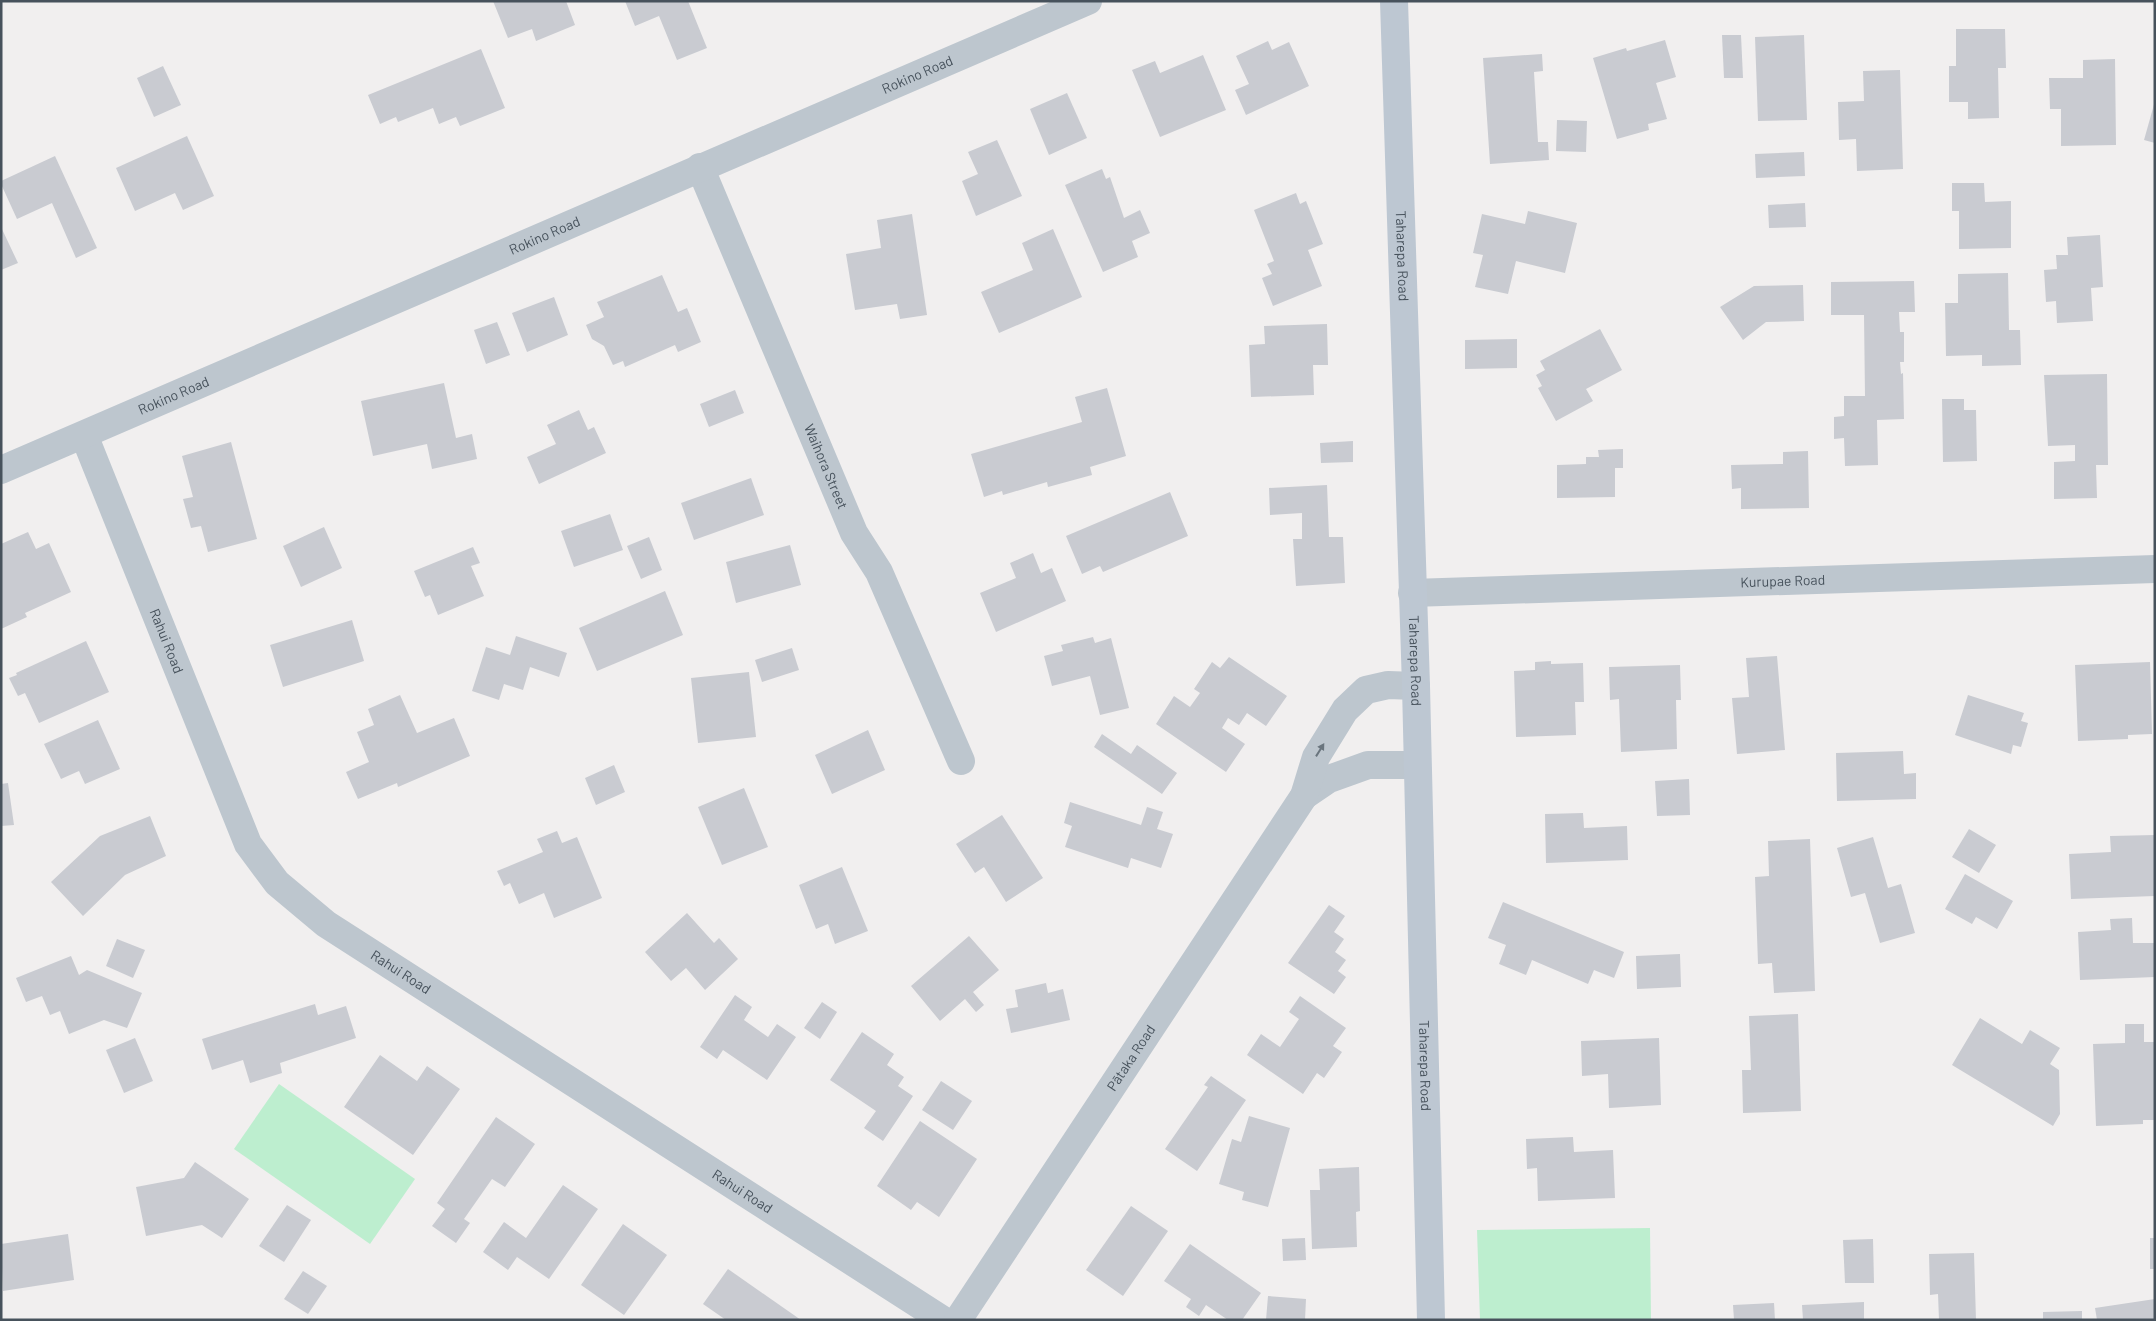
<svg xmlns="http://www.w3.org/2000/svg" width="2156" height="1321" font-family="Barlow,sans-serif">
  <rect width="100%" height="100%" fill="#f1efef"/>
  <g fill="#bdeecf">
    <path d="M279 1084 415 1179 370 1244 234 1149Z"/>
    <path d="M1650 1228 1651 1320H1480L1477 1230Z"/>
  </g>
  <g fill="#c9cbd1">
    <path d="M493 1H566L575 25 536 41 532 29 508 38Z"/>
    <path d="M625 1H688L707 48 677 60 659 16 635 26Z"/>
    <path d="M1956 29H2005L2006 68H1998L1999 118 1968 119V102H1949V66H1956Z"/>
    <path d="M1722 35H1741L1743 78H1724Z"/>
    <path d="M1804 35 1807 120 1758 121 1755 37Z"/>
    <path d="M1665 40 1676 77 1656 83 1667 119 1648 124 1649 130 1617 139 1593 58 1626 48 1627 51Z"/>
    <path d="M1268 41 1272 50 1289 42 1309 86 1246 115 1235 90 1249 84 1236 56Z"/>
    <path d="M481 49 505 108 460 126 456 117 439 124 433 108 398 122 396 117 380 124 368 95Z"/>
    <path d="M1542 54 1543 71 1534 72 1538 142H1548L1549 160 1490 164 1483 58Z"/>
    <path d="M1203 55 1226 110 1160 137 1132 70 1155 61 1160 73Z"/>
    <path d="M2115 59 2116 145 2061 146V109H2050L2049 78H2083V60Z"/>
    <path d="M163 66 181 105 154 117 137 78Z"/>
    <path d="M1900 70 1903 169 1857 171 1856 139 1839 140 1838 102 1864 101 1863 71Z"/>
    <path d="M1067 93 1087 138 1049 155 1030 109Z"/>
    <path d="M2155 101V143L2144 140Z"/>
    <path d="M1557 120 1587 121 1586 152 1556 151Z"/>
    <path d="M187 136 214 196 183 210 175 193 135 211 116 168Z"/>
    <path d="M997 140 1022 196 976 216 962 181 978 174 968 152Z"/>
    <path d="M1804 152 1805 176 1756 178 1755 154Z"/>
    <path d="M55 156 97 248 76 258 52 203 17 219 1 184V181Z"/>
    <path d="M1102 169 1106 179 1110 177 1124 218 1140 210 1150 233 1132 241 1138 257 1103 272 1065 185Z"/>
    <path d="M1952 183H1984L1985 202 2011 201V248L1959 249V211H1952Z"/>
    <path d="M1296 193 1300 204 1306 201 1323 244 1308 250 1322 286 1273 306 1262 278 1272 274 1267 264 1274 261 1254 210Z"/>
    <path d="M1805 203 1806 227 1769 228 1768 205Z"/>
    <path d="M1528 211 1577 223 1565 273 1516 261 1508 294 1475 287 1483 255 1473 253 1482 214 1525 224Z"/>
    <path d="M912 214 927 315 900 319 897 304 855 310 846 254 881 248 877 220Z"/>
    <path d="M1 227 18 263 1 270Z"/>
    <path d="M1053 229 1082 297 999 333 981 292 1033 270 1022 243Z"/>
    <path d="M2100 235 2103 287 2091 288 2093 321 2057 323 2056 301 2046 302 2044 270 2057 269 2056 255H2068L2067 237Z"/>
    <path d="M2008 273 2009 330H2020L2021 365 1982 366V355L1946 356 1945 303H1958V274Z"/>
    <path d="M662 275 678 312 687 308 701 342 678 352 675 345 625 367 623 361 613 365 604 346 592 339 586 325 604 317 597 302Z"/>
    <path d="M1914 281 1915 312H1899L1900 332H1904V362H1900L1901 374 1903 373 1904 419 1877 420 1878 465 1845 466 1844 438 1834 439V417L1844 416V396H1865L1864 315H1831V282Z"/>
    <path d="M1803 285 1804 321 1766 322 1743 340 1720 307 1754 286Z"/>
    <path d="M554 297 568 335 527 352 512 313Z"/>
    <path d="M497 322 510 355 486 364 474 330Z"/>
    <path d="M1327 324 1328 365H1313L1314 395 1251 397 1249 345 1265 344 1264 326Z"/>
    <path d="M1600 329 1622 370 1586 389 1593 401 1556 421 1538 388 1542 386 1536 375 1545 370 1540 361Z"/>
    <path d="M1517 339V368L1465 369V340Z"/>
    <path d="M2107 374 2108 465H2096L2097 498 2054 499V462L2075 461V445L2048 446 2044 375Z"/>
    <path d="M444 383 456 438 472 434 477 459 432 469 427 444 373 456 361 401Z"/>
    <path d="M1107 388 1126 456 1090 467 1092 475 1048 487 1047 482 1003 495 1002 491 984 497 971 454 1082 422 1075 397Z"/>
    <path d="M735 390 744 413 709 427 700 404Z"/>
    <path d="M1942 399H1964V410H1976L1977 461 1943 462Z"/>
    <path d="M579 410 588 430 594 427 606 453 539 484 527 457 556 444 547 425Z"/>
    <path d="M1353 441V462L1321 463 1320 443Z"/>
    <path d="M231 442 257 539 208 552 201 526 191 528 183 499 193 497 182 456Z"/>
    <path d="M1623 449V468H1615V497L1557 498V465L1586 464V457H1599L1598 450Z"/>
    <path d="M1808 451 1809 508 1741 509V488L1732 489 1731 465 1783 464V452Z"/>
    <path d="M751 478 764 515 694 540 681 503Z"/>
    <path d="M1327 485 1329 537H1343L1345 583 1296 586 1293 539H1302V513L1270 515 1269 488Z"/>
    <path d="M1170 492 1188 536 1103 572 1100 566 1082 574 1066 536Z"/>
    <path d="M610 514 623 550 574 567 561 531Z"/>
    <path d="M324 527 342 568 301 587 283 546Z"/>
    <path d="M28 532 36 549 49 543 71 592 25 613 27 617 1 629V544Z"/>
    <path d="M649 537 662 570 641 579 627 546Z"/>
    <path d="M790 545 801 585 736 603 726 562Z"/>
    <path d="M473 547 480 563 471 566 484 596 438 615 430 595 425 597 414 571Z"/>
    <path d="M1033 553 1041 573 1052 568 1066 601 996 632 980 593 1016 578 1010 563Z"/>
    <path d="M665 591 683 635 597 671 579 628Z"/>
    <path d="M352 620 364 661 283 687 270 645Z"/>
    <path d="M516 636 567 653 559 677 530 667 523 690 504 684 499 700 472 691 486 647 510 655Z"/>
    <path d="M1093 637 1095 643 1111 638 1129 708 1100 715 1090 676 1052 686 1044 656 1063 651 1061 645Z"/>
    <path d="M86 641 109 692 39 723 25 693 18 696 9 678 17 675 16 673Z"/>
    <path d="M792 648 799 670 762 682 755 660Z"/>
    <path d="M1777 656 1785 750 1737 754 1732 698 1749 697 1746 658Z"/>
    <path d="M1229 657 1287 696 1266 726 1247 713 1239 725 1228 718 1222 728 1245 744 1226 772 1156 724 1174 696 1190 707 1200 693 1194 689 1212 662 1220 668Z"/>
    <path d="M1551 661V664L1583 663 1584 702H1575L1576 735 1516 737 1514 671 1535 670V662Z"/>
    <path d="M2150 662 2152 734 2128 735V739L2078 741 2075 665Z"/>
    <path d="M1680 665 1681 700H1676L1677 749 1621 752 1619 699 1610 700 1609 667Z"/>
    <path d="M749 672 756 737 698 743 691 678Z"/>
    <path d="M400 695 417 733 454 718 470 756 398 787 397 783 358 799 346 772 369 762 357 732 374 725 368 709Z"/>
    <path d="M1968 695 2024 713 2021 721 2028 723 2021 747 2013 745 2011 754 1955 735Z"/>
    <path d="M98 720 120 769 85 784 79 771 61 779 44 744Z"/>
    <path d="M868 730 885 770 832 794 815 755Z"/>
    <path d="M1102 734 1131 754 1137 745 1177 773 1162 794 1094 747Z"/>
    <path d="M1903 751 1904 774 1916 773V799L1837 801 1836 753Z"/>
    <path d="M614 765 625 792 596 805 585 778Z"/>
    <path d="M1689 779 1690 815 1657 816 1655 781Z"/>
    <path d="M8 783 14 825 1 826V784Z"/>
    <path d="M744 788 768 847 722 865 698 807Z"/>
    <path d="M1070 802 1141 825 1147 807 1163 812 1157 829 1173 834 1161 868 1131 858 1128 868 1065 847 1072 826 1064 823Z"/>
    <path d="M1583 813 1584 828 1627 826 1628 860 1546 863 1545 814Z"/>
    <path d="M1002 815 1043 878 1006 902 984 867 975 873 956 844Z"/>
    <path d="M150 816 166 856 125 875 83 916 51 882 100 836Z"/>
    <path d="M1969 829 1996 845 1979 873 1952 857Z"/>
    <path d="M557 831 562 843 577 837 602 898 554 918 544 893 519 904 510 883 504 886 497 871 543 852 537 839Z"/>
    <path d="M2155 835V896L2071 899 2069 854 2111 852 2110 836Z"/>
    <path d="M1873 837 1888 888 1901 884 1915 933 1880 943 1865 893 1851 897 1837 848Z"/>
    <path d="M1810 839 1815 991 1774 993 1772 963 1758 964 1755 877 1769 876 1768 841Z"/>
    <path d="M842 867 868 931 835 944 828 924 816 929 799 885Z"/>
    <path d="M1965 874 2013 901 1997 929 1976 917 1972 924 1945 909Z"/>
    <path d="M1503 902 1624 952 1614 978 1594 970 1588 984 1532 960 1526 975 1499 964 1506 945 1488 938Z"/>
    <path d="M1329 905 1345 916 1334 932 1344 939 1335 952 1346 960 1338 971 1346 977 1334 994 1288 963Z"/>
    <path d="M687 913 714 943 719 938 738 959 705 990 686 968 671 981 645 952Z"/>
    <path d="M2132 918 2133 943H2155V977L2080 980 2078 932 2111 930 2110 919Z"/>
    <path d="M969 936 999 970 973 992 984 1005 976 1012 965 999 940 1021 911 986Z"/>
    <path d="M117 939 145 950 133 978 106 966Z"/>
    <path d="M1680 954 1681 987 1637 989 1636 956Z"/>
    <path d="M71 956 79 975 87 970 142 993 127 1028 104 1020 69 1034 60 1011 50 1015 42 996 26 1002 16 978Z"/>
    <path d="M1046 983 1048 993 1063 989 1070 1020 1011 1033 1006 1009 1018 1007 1015 990Z"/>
    <path d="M735 995 752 1007 744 1020 768 1037 777 1024 796 1037 767 1080 723 1050 717 1059 700 1047Z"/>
    <path d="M1300 996 1346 1028 1333 1046 1342 1052 1324 1078 1317 1073 1303 1094 1247 1055 1261 1034 1280 1047 1299 1019 1289 1012Z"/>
    <path d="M822 1002 837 1012 820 1039 804 1028Z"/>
    <path d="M315 1004 318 1015 346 1006 356 1038 280 1063 282 1073 250 1083 243 1060 212 1070 202 1039Z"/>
    <path d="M1798 1014 1801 1111 1743 1113 1742 1070H1751L1749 1016Z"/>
    <path d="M1980 1018 2022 1044 2030 1030 2060 1048 2050 1064 2059 1070 2060 1114 2053 1126 1952 1065Z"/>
    <path d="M2125 1024H2144V1042H2155V1120H2143V1124L2096 1126 2093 1044 2125 1043Z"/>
    <path d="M862 1032 894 1054 887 1065 904 1077 898 1086 913 1096 883 1141 864 1128 876 1111 830 1080Z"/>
    <path d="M135 1038 153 1081 124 1093 106 1050Z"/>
    <path d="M1659 1038 1661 1105 1609 1108 1608 1074 1582 1076 1581 1041Z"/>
    <path d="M380 1055 417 1081 427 1066 460 1089 413 1155 344 1107Z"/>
    <path d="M1211 1076 1246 1100 1197 1171 1165 1149 1208 1087 1204 1085Z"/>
    <path d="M941 1081 972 1101 953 1130 922 1110Z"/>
    <path d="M1249 1116 1290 1128 1268 1207 1242 1200 1244 1192 1219 1184 1232 1139 1241 1142Z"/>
    <path d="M496 1117 535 1144 505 1187 492 1179 464 1219 470 1223 456 1243 432 1226 445 1209 437 1203Z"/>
    <path d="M920 1121 977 1159 939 1217 917 1202 911 1210 877 1186Z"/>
    <path d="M1573 1137 1574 1152 1613 1150 1615 1198 1538 1201 1537 1168 1527 1169 1526 1139Z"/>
    <path d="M195 1162 249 1199 222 1238 202 1225 146 1236 136 1187 184 1178Z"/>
    <path d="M1359 1167 1360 1211 1356 1212 1357 1247 1312 1249 1310 1190H1320L1319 1169Z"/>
    <path d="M563 1185 598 1209 549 1279 517 1257 508 1270 483 1252 504 1222 526 1238Z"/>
    <path d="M287 1205 311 1220 284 1262 259 1246Z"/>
    <path d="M1131 1206 1168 1231 1123 1296 1086 1270Z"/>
    <path d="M623 1224 667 1255 624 1315 581 1285Z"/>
    <path d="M68 1234 74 1280 3 1291 1 1244Z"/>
    <path d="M1305 1238 1306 1260 1283 1261 1282 1239Z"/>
    <rect x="2150" y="1238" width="5" height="31"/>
    <path d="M1873 1239 1874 1283H1845L1843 1240Z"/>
    <path d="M1190 1244 1261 1293 1242 1320H1228L1206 1305 1199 1316 1186 1307 1191 1299 1164 1281Z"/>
    <path d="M1974 1253 1976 1320H1939L1938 1294 1930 1295 1929 1254Z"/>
    <path d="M728 1269 801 1320H726L703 1304Z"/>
    <path d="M303 1271 327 1286 308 1314 284 1299Z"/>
    <path d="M1268 1296 1306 1299 1305 1320H1266Z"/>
    <path d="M2155 1299V1320H2097L2095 1308Z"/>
    <path d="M1864 1302V1320H1803L1802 1305Z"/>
    <path d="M1774 1303 1775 1320H1734L1733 1305Z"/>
    <path d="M2082 1311V1320H2043V1312Z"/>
  </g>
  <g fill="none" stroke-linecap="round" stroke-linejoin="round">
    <g stroke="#bdc6ce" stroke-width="28">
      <path id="s1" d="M700 167 854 533 879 572 961 761"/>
      <path id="s2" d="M84 435 248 844 277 883 326 924 943 1320"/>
      <path id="s3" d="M1 470 1088 1"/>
      <path id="s4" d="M1412 593 2155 569"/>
      <path d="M1304 796 1329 779 1368 765H1417"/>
      <path id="s5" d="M958 1320 1304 796 1316 757 1345 710 1366 690 1388 685 1416 686"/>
    </g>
    <path stroke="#bdc7d2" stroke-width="28" id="s6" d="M1394 1 1416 686 1431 1320"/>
  </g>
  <defs><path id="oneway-solid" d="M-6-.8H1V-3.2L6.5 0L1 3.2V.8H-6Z" transform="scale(1.25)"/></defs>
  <use fill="#6a757e" href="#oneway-solid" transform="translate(1320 750) rotate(-58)"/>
  <g text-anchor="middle" stroke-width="4" stroke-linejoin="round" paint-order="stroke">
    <g font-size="14" fill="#47525c" stroke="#fff">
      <text dy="5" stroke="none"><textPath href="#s3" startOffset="998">Rokino Road</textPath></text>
      <text dy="5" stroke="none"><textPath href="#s3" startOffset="592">Rokino Road</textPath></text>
      <text dy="5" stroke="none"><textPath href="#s6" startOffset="255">Taharepa Road</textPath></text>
      <text dy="5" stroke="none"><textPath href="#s3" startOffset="188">Rokino Road</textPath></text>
      <text dy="5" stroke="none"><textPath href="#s1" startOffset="325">Waihora Street</textPath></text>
      <text dy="5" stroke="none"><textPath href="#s4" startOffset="371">Kurupae Road</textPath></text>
      <text dy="5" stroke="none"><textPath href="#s2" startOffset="222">Rahui Road</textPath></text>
      <text dy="5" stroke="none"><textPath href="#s6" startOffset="660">Taharepa Road</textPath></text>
      <text dy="5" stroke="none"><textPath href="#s2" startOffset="642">Rahui Road</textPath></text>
      <text dy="5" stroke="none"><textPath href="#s5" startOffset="314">Pātaka Road</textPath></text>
      <text dy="5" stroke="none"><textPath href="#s6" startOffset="1065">Taharepa Road</textPath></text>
      <text dy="5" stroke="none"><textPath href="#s2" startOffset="1048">Rahui Road</textPath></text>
    </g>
  </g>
  <rect width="2156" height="1321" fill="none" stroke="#47525c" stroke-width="5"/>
</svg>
